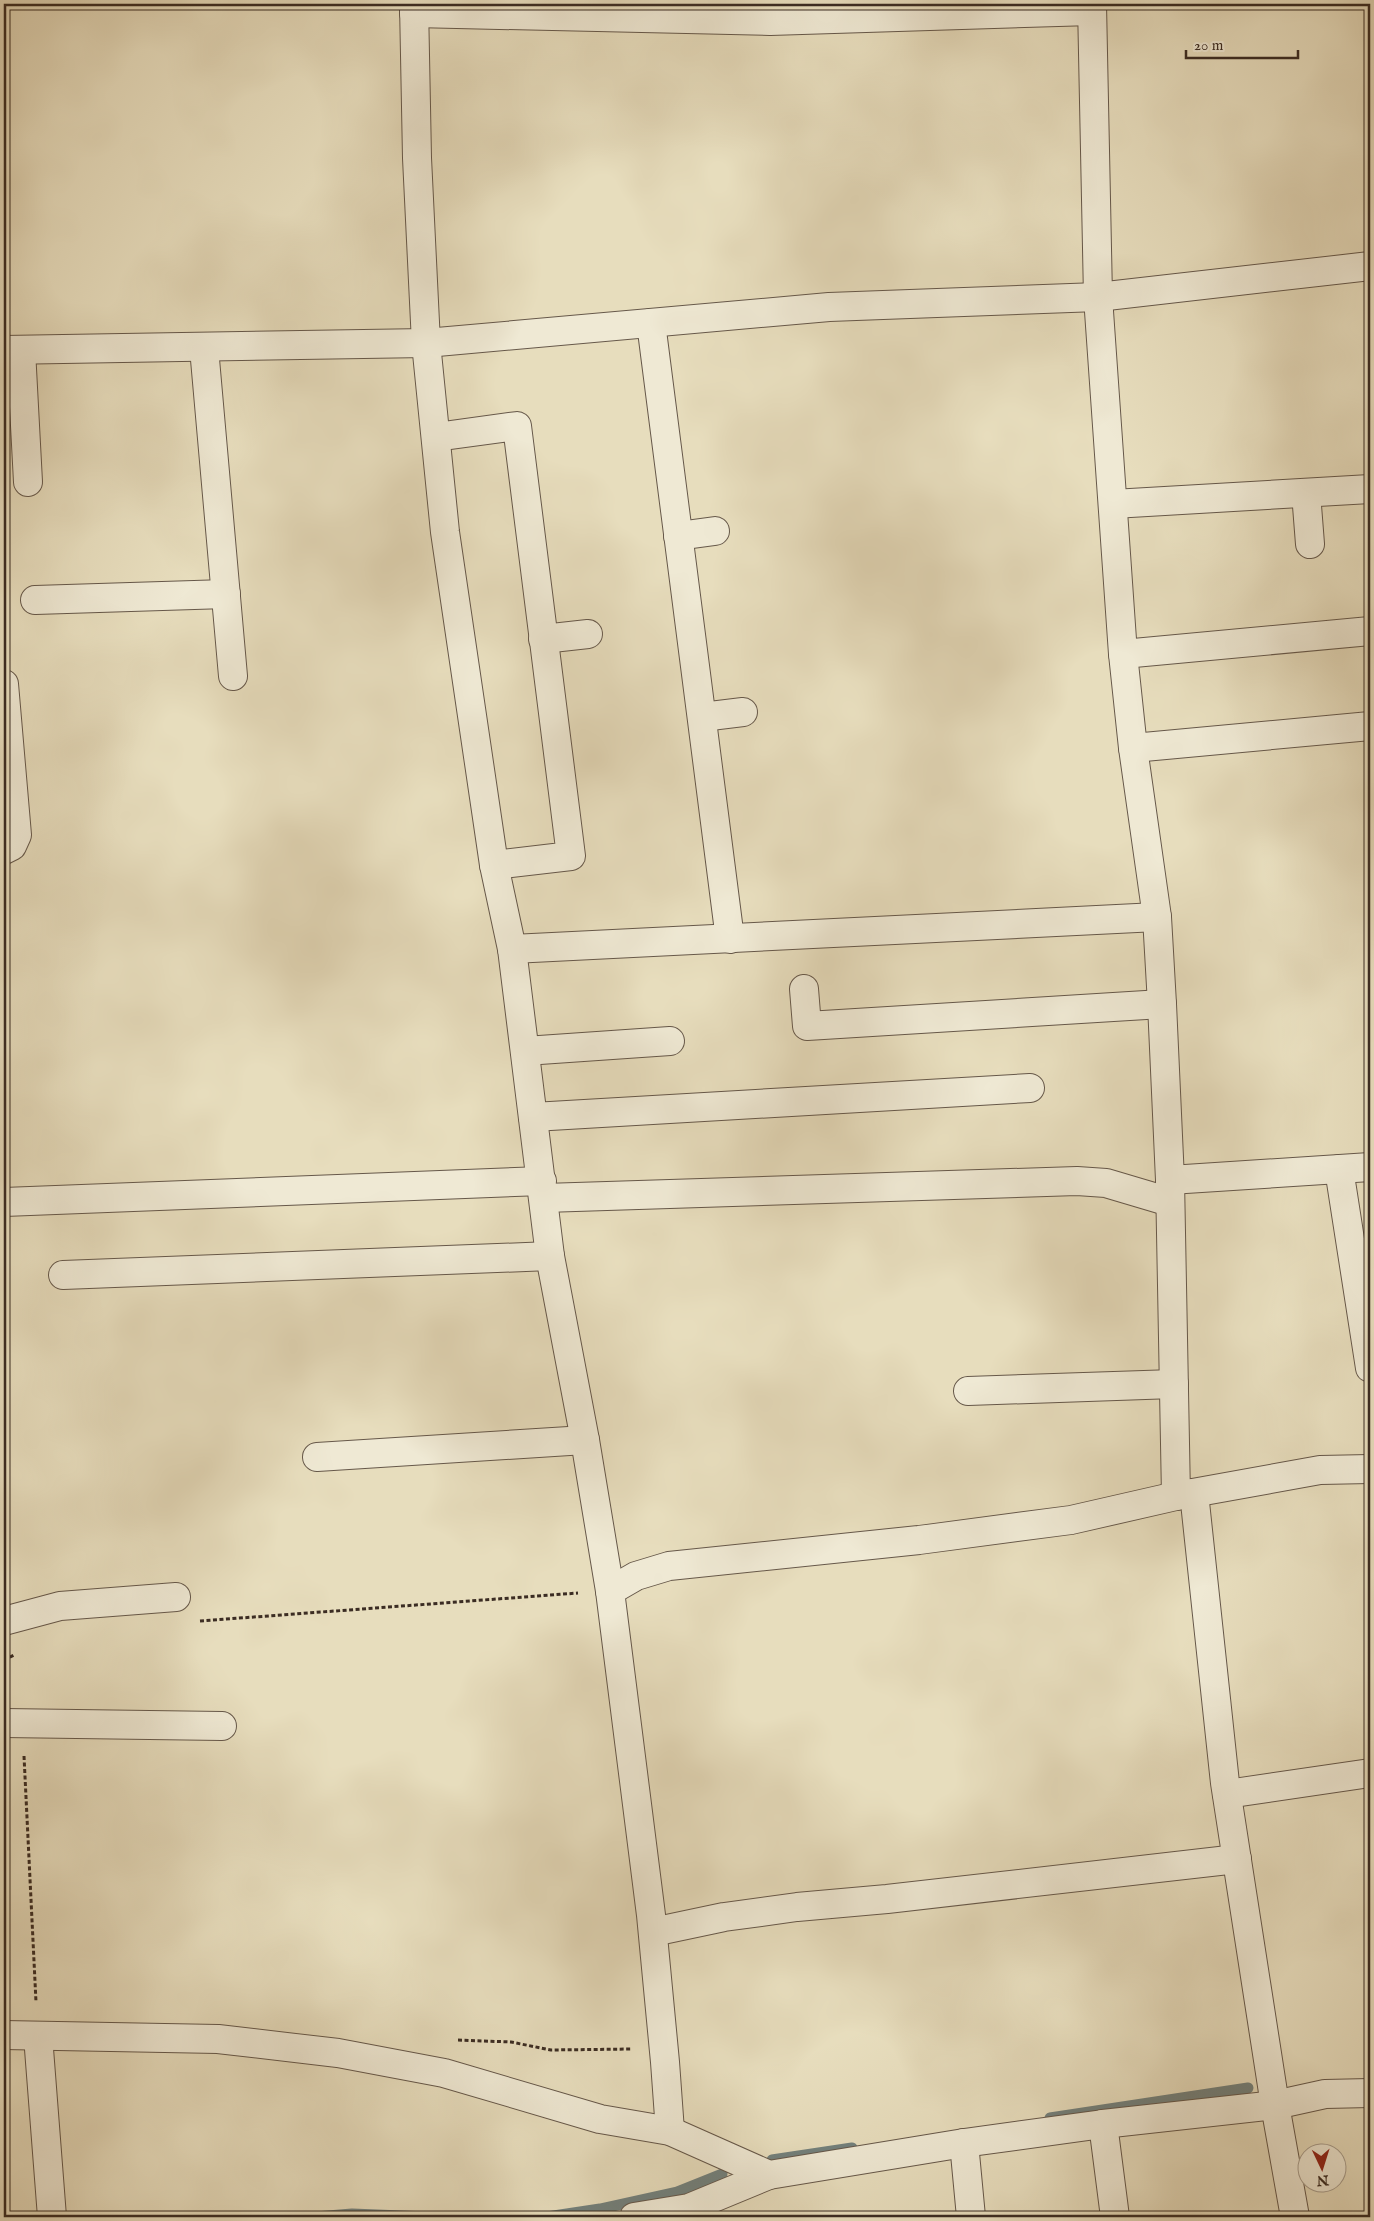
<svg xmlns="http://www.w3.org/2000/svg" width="1374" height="2221" font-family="'IM FELL English',serif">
  <rect width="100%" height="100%" fill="#e7ddbd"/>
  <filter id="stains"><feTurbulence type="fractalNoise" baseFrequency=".004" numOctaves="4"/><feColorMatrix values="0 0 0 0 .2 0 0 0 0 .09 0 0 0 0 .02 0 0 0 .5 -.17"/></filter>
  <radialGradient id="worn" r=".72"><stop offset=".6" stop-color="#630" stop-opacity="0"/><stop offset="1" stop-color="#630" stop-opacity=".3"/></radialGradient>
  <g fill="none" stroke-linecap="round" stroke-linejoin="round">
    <g stroke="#73817d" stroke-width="11">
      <path d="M1050 2118 1248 2088"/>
      <path d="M772 2160 852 2148"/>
      <path d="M316 2217 352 2214 427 2217"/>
      <path d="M547 2217 600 2209 677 2192 722 2174"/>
    </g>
    <g stroke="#66584a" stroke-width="30">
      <g id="minor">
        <path d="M414 4 417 158 426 343 445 532 494 865 512 949 550 1256 585 1440 610 1591 651 1915 665 2062 670 2131"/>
        <path d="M1092 4 1098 297 1123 654 1133 748 1157 917 1162 1004 1170 1180 1176 1496"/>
        <path d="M414 13 770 21 1092 11"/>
        <path d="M651 323 730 939"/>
        <path d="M204 348 233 676"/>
        <path d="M4 350 426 343 829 307 1098 297 1370 266"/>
        <path d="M21 350 28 482"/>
        <path d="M436 437 517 426 571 856 494 865"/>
        <path d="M1306 493 1310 544"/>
        <path d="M1113 504 1370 489"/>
        <path d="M678 536 715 531"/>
        <path d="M35 600 226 594"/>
        <path d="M543 639 588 634"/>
        <path d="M1123 654 1370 631"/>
        <path d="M4 684 17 835 12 846 4 850"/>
        <path d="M702 717 743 712"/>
        <path d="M1133 748 1370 726"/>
        <path d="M512 949 1157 917"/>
        <path d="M804 989 807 1026 1162 1004"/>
        <path d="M525 1051 670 1041"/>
        <path d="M533 1117 1030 1088"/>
        <path d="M1339 1169 1370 1368"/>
        <path d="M1170 1180 1370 1167"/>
        <path d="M544 1198 1077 1181 1106 1183 1170 1202"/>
        <path d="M4 1202 542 1181"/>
        <path d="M63 1275 550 1256"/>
        <path d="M968 1391 1174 1384"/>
        <path d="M317 1457 585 1440"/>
        <path d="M1194 1493 1225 1783 1275 2105 1295 2217"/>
        <path d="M610 1591 636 1576 669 1566 919 1540 1071 1520 1176 1496 1320 1470 1370 1469"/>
        <path d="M4 1621 60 1606 176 1597"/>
        <path d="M4 1723 222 1726"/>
        <path d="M1227 1794 1370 1773"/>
        <path d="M653 1932 724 1917 797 1907 887 1899 1237 1859"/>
        <path d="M4 2035 218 2039 338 2053 444 2073 600 2119 670 2131 769 2175 964 2143 1103 2124 1275 2105 1325 2094 1370 2093"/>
        <path d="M38 2036 52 2217"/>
        <path d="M1103 2124 1115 2217"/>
        <path d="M964 2143 971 2217"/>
        <path d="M634 2217 689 2208 769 2175"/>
      </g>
    </g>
    <g stroke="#3b2c23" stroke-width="3" stroke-dasharray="4 2.5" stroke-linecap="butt">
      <path d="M200 1621 578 1593"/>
      <path d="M4 1660 14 1655"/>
      <path d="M24 1756 36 2002"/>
      <path d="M458 2040 511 2042 551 2050 631 2049"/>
    </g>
    <use href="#minor" stroke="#efe9d4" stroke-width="28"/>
  </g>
  <rect width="1374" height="2221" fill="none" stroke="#e7ddbd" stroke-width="20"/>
  <rect x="5" y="5" width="1364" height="2211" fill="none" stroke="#3b2c23" stroke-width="2.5"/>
  <rect x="10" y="10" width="1354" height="2201" fill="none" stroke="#3b2c23"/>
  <g transform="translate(1322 2168) rotate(176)"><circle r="24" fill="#efe9d4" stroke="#a79d8d"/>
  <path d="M0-4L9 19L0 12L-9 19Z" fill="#8f2418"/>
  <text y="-8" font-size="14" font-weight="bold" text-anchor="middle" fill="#3b2c23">N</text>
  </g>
  <path d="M1186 50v8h112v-8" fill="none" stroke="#3b2c23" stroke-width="2.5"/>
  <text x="1194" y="50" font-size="15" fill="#3b2c23" stroke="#efe9d4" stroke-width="4" paint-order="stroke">20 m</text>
  <rect width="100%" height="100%" filter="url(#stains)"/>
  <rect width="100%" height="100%" fill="url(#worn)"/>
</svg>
